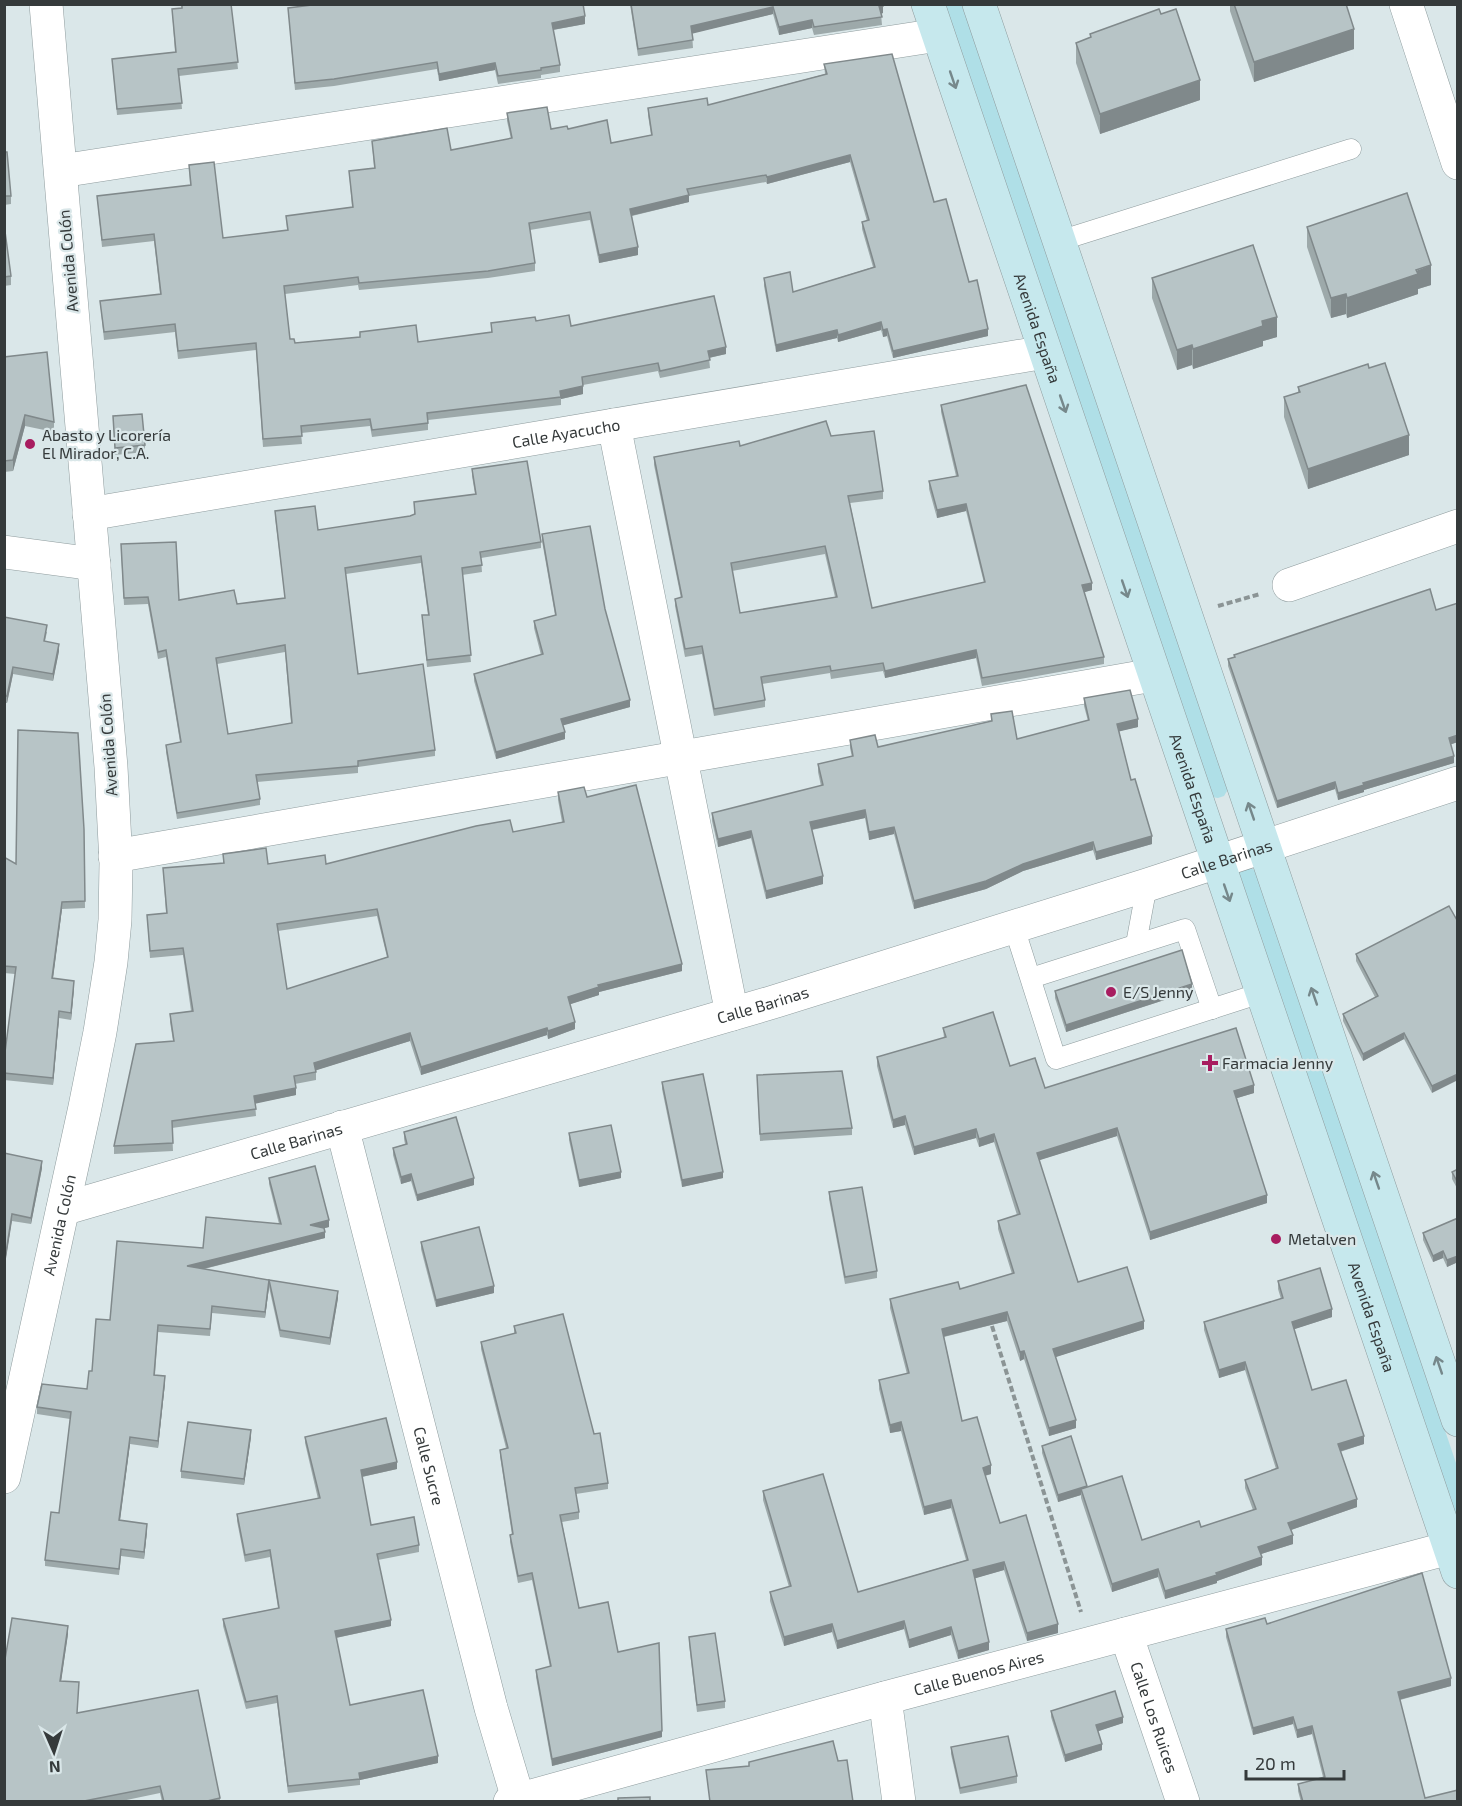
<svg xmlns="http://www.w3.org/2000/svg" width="1462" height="1806" font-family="'Exo 2',sans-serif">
  <rect width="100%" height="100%" fill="#dae7e9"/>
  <g fill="#afdfe7">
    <path d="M943 5H964L1227 785V791L1224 796 1218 798 1212 797Z"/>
    <path d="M1247 867 1253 869 1257 873 1457 1466V1527L1238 874 1241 869Z"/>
  </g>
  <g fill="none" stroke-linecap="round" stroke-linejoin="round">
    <g stroke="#8f9c9e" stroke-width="21">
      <g id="service">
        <path d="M1059 241 1351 149"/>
        <path d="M1014 927 1056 1059 1261 993"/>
        <path d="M1136 944 1147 885"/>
        <path d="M1031 978 1185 929 1212 1009"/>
      </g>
    </g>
    <g stroke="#8f9c9e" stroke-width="34">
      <g id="minor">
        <path d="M1406 4 1458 163"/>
        <path d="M61 171 938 35"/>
        <path d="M614 425 732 1014"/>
        <path id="s1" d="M89 514 1045 352"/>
        <path d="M4 552 94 564"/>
        <path d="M1289 585 1458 526"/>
        <path d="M115 856 1153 675"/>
        <path id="s2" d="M342 1127 491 1708 519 1802"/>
        <path id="s3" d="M63 1209 770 1003 1147 885 1458 783"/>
        <path id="s4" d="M4 1477 85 1107 100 1032 111 962 115 920 116 863 111 767 46 4"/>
        <path id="s5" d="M1126 1634 1183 1802"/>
        <path d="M885 1698 899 1802"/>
        <path id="s6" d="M510 1802 885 1698 1449 1548"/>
      </g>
    </g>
    <g stroke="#8f9c9e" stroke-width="34">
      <g id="secondary">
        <path id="s7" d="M928 4 1458 1572"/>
        <path d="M979 4 1458 1420"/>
      </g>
    </g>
    <g stroke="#8b9495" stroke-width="4" stroke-dasharray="6 3" stroke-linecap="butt">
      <path d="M1218 606 1260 594"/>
      <path d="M992 1326 1081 1612"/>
    </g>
    <use href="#service" stroke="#fff" stroke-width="20"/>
    <use href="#minor" stroke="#fff" stroke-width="33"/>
    <use href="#secondary" stroke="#c6e8ed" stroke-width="33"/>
  </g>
  <g fill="#9da9aa" fill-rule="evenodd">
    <path d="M181 4H231L238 69 179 76 182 109 117 115 112 59 175 52 172 9 182 8Z"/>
    <path d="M630 4H883V13L881 14 882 25 814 35 812 28 779 35 773 14 692 33 693 48 638 56Z"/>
    <path d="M1230 4H1346L1354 49 1254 82 1230 11Z"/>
    <path d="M288 8 585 24 553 30 560 65V72L541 75V78L498 84 495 70 439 81 437 69 334 86 295 90Z"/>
    <path d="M1090 34 1200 100 1100 134 1076 63V43L1090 38Z"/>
    <path d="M824 64 934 202 969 282 988 336 893 358 887 336 883 337 881 330 838 342 837 338 776 352 764 286V278L793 292 873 267 862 229V222L867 221 850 162 767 184 766 182 689 196V202L632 216 638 255 599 263 590 220 530 230 535 263V271L488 278 359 290 358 285 285 294 290 339 295 343 360 337V332L418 342 491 332V323L536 321 571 326 726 354 709 358 710 368 660 378 658 371 583 385V394L561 399V405L428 420V430L372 437 370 426 301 433 302 444 263 447 256 350 178 359 175 332 104 340 100 301 160 294 154 241 102 247 97 196 190 185 189 165 223 238 287 230 286 216 352 207 349 171 374 168 372 141 451 150 511 139 507 121V113L551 129H568L611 143 651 135 648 115V108L708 105 825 74Z"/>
    <path d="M4 149 11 196V204L4 205Z"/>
    <path d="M4 224 11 276V285L4 286Z"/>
    <path d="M1307 227 1431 285 1418 289V294L1347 318 1346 314 1331 318 1307 247Z"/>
    <path d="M1152 278 1277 337 1263 341V346L1193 369 1192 365 1177 370 1152 298Z"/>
    <path d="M4 357 54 422V432L25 426 13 471 4 472Z"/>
    <path d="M1369 368 1409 455 1308 489 1284 417V397L1298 393V387Z"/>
    <path d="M941 405 1092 590 1084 592 1104 657V664L982 686 976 658 885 678 883 671 831 679 830 673 762 684 765 700V707L714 716 702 654 685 657 675 606V599L681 598 654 465V457L740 446 831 436 883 491V499L850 503 872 608 984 583 966 511 937 518 929 489V481L956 476 941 412ZM825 554 835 597 740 613 732 571Z"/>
    <path d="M113 416 145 445V452L115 455Z"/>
    <path d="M472 469 541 542V548L481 558 482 572 462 575 471 662 427 667 422 615H428L421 563 346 574 358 674 435 750V756L358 767V773L257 782 260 799V805L177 819 166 752V745L180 742 166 657 158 659 148 604 124 605 121 551 179 600 237 604 285 598 275 517V511L318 530 410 516 414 515V502L475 494 472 476ZM285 652 291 723 228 734 217 664Z"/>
    <path d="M542 534 605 609 630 707 563 725 565 739 496 759 474 681V674L541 655 534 628V621L555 615 542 541Z"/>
    <path d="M1458 603V742L1451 744 1454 763 1364 790V792L1338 800 1335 789 1277 808 1228 666V659L1234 657V655L1436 610Z"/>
    <path d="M4 617 47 632 45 641 59 651 53 681 13 674 7 703H4Z"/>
    <path d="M1084 698 1138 727 1119 731 1131 780 1152 844 1096 860 1093 850 1023 871 986 889 914 909 894 834 869 840 865 818 812 830 823 884 766 899 751 838 718 847 712 821V813L821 786 818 772V764L852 757 850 748V740L878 747 991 722V714L1017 739 1088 721 1084 706Z"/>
    <path d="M558 792 587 797 682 971 599 992V995L570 1004 575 1029 548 1039 547 1035 421 1075 410 1041 316 1070V1080L295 1084 296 1095 255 1103 256 1116 172 1128 173 1151 114 1154V1146L173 1041 170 1022V1014L191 1011 183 955 150 958 147 915 166 913 163 868 223 863V854L268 864H326L513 832 562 822 558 800ZM377 916 387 957 287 989 278 931Z"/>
    <path d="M84 829 85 908 62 909 53 979 74 988 71 1020 59 1018 53 1085 4 1080V1060L15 974 4 973V857L16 864Z"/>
    <path d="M1458 922 1432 1093 1404 1039 1363 1061 1343 1021V1014L1375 997 1356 961V954Z"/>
    <path d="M1055 991H1192L1066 1032 1055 998Z"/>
    <path d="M943 1028 1010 1066 1045 1088 1254 1093 1237 1098 1267 1203 1150 1240 1117 1136 1039 1160 1078 1282 1144 1329 1055 1357 1076 1428 1049 1436 1024 1359 1020 1361 1007 1321 944 1337 962 1421 991 1474 985 1476 1000 1523 1058 1633 1027 1641 1004 1570 975 1578 989 1650 958 1659 951 1635 909 1648 904 1629 837 1649 832 1632 784 1646 770 1601V1592L789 1587 763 1500V1491L858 1592 966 1560 951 1508 924 1515 901 1431 890 1433 879 1389V1380L907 1374 890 1308V1299L960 1289 1012 1274 998 1229V1221L1017 1215 994 1142 979 1147 976 1138 914 1155 905 1125 893 1128 877 1066V1057L944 1038Z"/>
    <path d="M662 1082 723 1178 682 1187 662 1089Z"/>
    <path d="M757 1082 852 1128V1135L760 1141Z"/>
    <path d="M404 1132 474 1185 417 1201 411 1181 401 1184 393 1155V1148L405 1144 404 1139Z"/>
    <path d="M569 1133 621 1178 579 1187 569 1140Z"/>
    <path d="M4 1153 42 1168 31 1224 12 1221Z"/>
    <path d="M1458 1169V1190L1452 1179V1172Z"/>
    <path d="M269 1178 329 1227 324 1228 325 1238 204 1269 269 1287 265 1318 212 1313 210 1336 158 1332 155 1375 165 1383 158 1448 130 1444 120 1521 147 1531 144 1559 121 1556 119 1575 45 1566V1560L59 1513 70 1419 37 1414V1407L87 1389 92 1371 110 1320 203 1248 279 1224 269 1184Z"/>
    <path d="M829 1192 877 1271V1278L845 1284 829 1199Z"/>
    <path d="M1458 1218V1262L1447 1267 1443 1258 1433 1262 1423 1240V1233Z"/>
    <path d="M421 1242 494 1293 436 1307 421 1249Z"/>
    <path d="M269 1280 338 1298 330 1345 280 1337 269 1287Z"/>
    <path d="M1278 1281 1332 1317 1294 1329 1312 1390 1364 1444 1340 1452 1357 1507 1291 1530 1293 1544 1261 1554 1262 1565 1217 1581V1583L1165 1599 1158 1577 1112 1592 1081 1498V1495L1058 1502 1042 1453V1446L1142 1540 1201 1527 1253 1510 1245 1488V1480L1276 1469 1245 1370 1219 1378 1204 1330V1322L1281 1299 1278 1289Z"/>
    <path d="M514 1326 594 1434 608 1483V1489L576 1494 579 1512V1519L562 1522 579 1608 618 1652 662 1737 552 1766 536 1677V1670L550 1667 532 1580 518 1583 510 1542V1535H512L500 1456V1450L506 1448 481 1349V1342L514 1334Z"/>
    <path d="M251 1437 244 1485 181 1478V1471Z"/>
    <path d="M305 1437 397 1469 362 1477 371 1525 419 1545V1552L378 1560 391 1626 336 1638 350 1705 438 1763 360 1780V1785L288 1793 277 1703 246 1709 223 1626V1619L278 1608 270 1557 245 1562 237 1521V1514L318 1499 305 1443Z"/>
    <path d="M1267 1624 1451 1686 1400 1700 1425 1798 1458 1802H1301L1298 1791V1784L1323 1777 1312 1734 1297 1738 1293 1724 1253 1735 1226 1637V1629Z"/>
    <path d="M68 1634 61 1681 78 1713 220 1798V1802H162L160 1793 117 1802H4Z"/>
    <path d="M689 1637 725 1701V1708L697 1712 689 1644Z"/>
    <path d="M1051 1711 1123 1723 1098 1731 1102 1750 1065 1762 1051 1717Z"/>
    <path d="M951 1747 1017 1776V1783L960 1794 951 1754Z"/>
  </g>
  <g fill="#80898b">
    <path d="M879 6H883V13L879 14Z"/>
    <path d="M773 7V14L691 34V26Z"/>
    <path d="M585 16V24L552 30V23Z"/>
    <path d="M812 20V28L779 35V27Z"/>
    <path d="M1354 29V49L1254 82V62Z"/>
    <path d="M495 63V70L439 81V74Z"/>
    <path d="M1200 80V100L1100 134V114Z"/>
    <path d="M850 155V162L767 184V177Z"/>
    <path d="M689 195V202L630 216V209Z"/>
    <path d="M638 247V255L599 263V255Z"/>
    <path d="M1431 265V285L1418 289V294L1347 318V298Z"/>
    <path d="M1346 294V314L1331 318V298Z"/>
    <path d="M1277 317V337L1263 341V346L1193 369V349L1262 321Z"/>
    <path d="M881 322V330L838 342V335Z"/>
    <path d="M887 329V336L883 337V330Z"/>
    <path d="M988 329V336L893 358V351Z"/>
    <path d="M837 330V338L776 352V345Z"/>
    <path d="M1192 345V365L1177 370V350Z"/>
    <path d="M726 347V354L708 358V351Z"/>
    <path d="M583 386V394L561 399 560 391Z"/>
    <path d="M25 415V426L13 471V460Z"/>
    <path d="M1409 435V455L1308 489V469Z"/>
    <path d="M966 504V511L937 518V510Z"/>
    <path d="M1092 583V590L1082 593V585Z"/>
    <path d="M59 644V651L53 681V674Z"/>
    <path d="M976 650V658L885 678V671Z"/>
    <path d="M13 667V674L7 703V696Z"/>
    <path d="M630 700V707L561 726V719Z"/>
    <path d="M1138 719V727L1117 732V724Z"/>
    <path d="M565 732V739L496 759V752Z"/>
    <path d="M1458 735V742L1449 745V738Z"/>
    <path d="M1454 756V763L1364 790V792L1338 800V793L1363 783Z"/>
    <path d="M1335 782V789L1277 808V801Z"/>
    <path d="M865 810V818L810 830V822Z"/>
    <path d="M894 827V834L869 840V832Z"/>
    <path d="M751 831V838L718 847V839Z"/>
    <path d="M1152 836V844L1096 860V852Z"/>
    <path d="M1093 842V850L1023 871 986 889 914 909V901L1023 864Z"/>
    <path d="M823 876V884L766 899V891Z"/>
    <path d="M62 902V909L52 985V978Z"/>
    <path d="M682 964V971L599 992V995L568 1005V997L598 985Z"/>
    <path d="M74 981V988L71 1020V1013Z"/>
    <path d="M1192 984V991L1066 1032V1025Z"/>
    <path d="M59 1011V1018L53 1085V1078Z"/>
    <path d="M575 1022V1029L548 1039V1031Z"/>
    <path d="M547 1028V1035L421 1075V1067Z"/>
    <path d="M410 1033V1041L314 1071V1063Z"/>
    <path d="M1404 1033V1039L1363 1061V1054Z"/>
    <path d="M1458 1074V1080L1432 1093V1086Z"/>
    <path d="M1254 1085V1093L1234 1099V1091Z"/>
    <path d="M296 1088V1095L254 1104V1096Z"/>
    <path d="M905 1116V1125L893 1128V1120Z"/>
    <path d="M1117 1128V1136L1037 1161V1153Z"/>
    <path d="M976 1129V1138L914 1155V1147Z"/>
    <path d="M994 1134V1142L979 1147V1139Z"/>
    <path d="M42 1161V1168L31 1224V1218Z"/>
    <path d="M621 1172V1178L579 1187V1180Z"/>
    <path d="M723 1172V1178L682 1187V1180Z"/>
    <path d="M411 1174V1181L401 1184V1177Z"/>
    <path d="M474 1178V1185L417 1201V1195Z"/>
    <path d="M1267 1195V1203L1150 1240V1232Z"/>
    <path d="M12 1214V1221L4 1271V1265Z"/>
    <path d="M329 1220V1227L310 1232V1225Z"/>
    <path d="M325 1232V1238L187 1273V1266Z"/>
    <path d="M1443 1251V1258L1433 1262V1256Z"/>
    <path d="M1458 1256V1262L1447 1267V1260Z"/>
    <path d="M269 1280V1287L265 1318V1312Z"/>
    <path d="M494 1286V1293L436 1307V1300Z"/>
    <path d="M338 1291V1298L330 1345V1338Z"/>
    <path d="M1332 1309V1317L1292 1330V1322Z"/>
    <path d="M1007 1312V1321L942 1337V1329Z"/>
    <path d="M1144 1321V1329L1053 1358V1349Z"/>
    <path d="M1024 1351V1359L1020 1361V1352Z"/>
    <path d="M1245 1362V1370L1219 1378V1370Z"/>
    <path d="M165 1376V1383L158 1448V1441Z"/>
    <path d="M1076 1420V1428L1049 1436V1428Z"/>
    <path d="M901 1422V1431L890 1433V1425Z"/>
    <path d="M251 1430V1437L244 1485V1479Z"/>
    <path d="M1364 1436V1444L1338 1452V1444Z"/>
    <path d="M130 1437V1444L119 1527V1520Z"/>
    <path d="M397 1462V1469L361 1477V1470Z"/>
    <path d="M991 1465V1474L983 1476V1468Z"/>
    <path d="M1087 1486V1493L1081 1489V1495L1058 1502V1495Z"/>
    <path d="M1357 1499V1507L1288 1531V1523Z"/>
    <path d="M951 1500V1508L924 1515V1507Z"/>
    <path d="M147 1524V1531L144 1559V1552Z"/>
    <path d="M1293 1535V1544L1258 1555V1547Z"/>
    <path d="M1262 1557V1565L1217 1581V1583L1165 1599V1591Z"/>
    <path d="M1004 1562V1570L973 1579V1570Z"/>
    <path d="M1158 1569V1577L1112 1592V1584Z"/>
    <path d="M391 1620V1626L335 1638V1631Z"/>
    <path d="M904 1621V1629L837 1649V1641Z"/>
    <path d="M832 1624V1632L784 1646V1637Z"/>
    <path d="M1058 1624V1633L1027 1641V1633Z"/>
    <path d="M68 1626V1634L60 1689V1681Z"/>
    <path d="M951 1627V1635L909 1648V1640Z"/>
    <path d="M989 1642V1650L958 1659V1651Z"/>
    <path d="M1451 1678V1686L1398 1700V1692Z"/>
    <path d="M1123 1717V1723L1096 1732V1725Z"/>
    <path d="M1293 1717V1724L1253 1735V1728Z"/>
    <path d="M1312 1726V1734L1297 1738V1730Z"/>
    <path d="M662 1731V1737L552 1766V1759Z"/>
    <path d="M1102 1744V1750L1065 1762V1755Z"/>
    <path d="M438 1756V1763L360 1780 359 1773Z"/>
  </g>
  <g fill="#b7c4c6" stroke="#80898b" stroke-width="1.5" fill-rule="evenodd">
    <path d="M182 4H231L238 62 178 69 182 103 117 109 112 59 176 52 172 9 182 8Z"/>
    <path d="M320 4H583L585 16 552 23 560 65 541 68V70L498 76 495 63 439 74 437 62 334 79 295 83 288 8Z"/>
    <path d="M631 4H883V6H879L882 17 814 27 812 20 779 27 773 7 691 26 693 40 638 49Z"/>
    <path d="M1234 4H1346L1354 29 1254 62Z"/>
    <path d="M1159 9 1161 14 1176 9 1200 80 1100 114 1076 43 1091 37 1090 34Z"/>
    <path d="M892 54 934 202 946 199 969 282 977 280 988 329 893 351 887 329 883 330 881 322 838 335 837 330 776 345 764 278 790 272 793 292 875 267 862 222 869 220 850 155 767 177 766 175 687 189 689 195 630 209 638 247 599 255 590 212 529 223 535 263 488 271 359 283 358 277 284 286 290 339H294L295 343 360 337V332L416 325 418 342 492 332 491 323 535 317 536 321 569 315 571 326 714 296 726 347 708 351 710 360 660 371 658 363 582 377 583 386 560 391 561 397 427 413 428 423 372 430 370 419 301 426 302 436 263 439 256 343 178 351 175 324 104 332 100 301 161 294 154 234 102 240 97 196 191 185 189 165 214 162 223 238 288 230 286 216 353 207 349 171 375 168 372 141 447 128 451 150 512 138 507 113 547 107 551 129 567 126 568 129 607 120 611 143 652 135 648 108 707 98 708 105 827 74 824 64Z"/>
    <path d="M4 149 5 152H7L11 196H4Z"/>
    <path d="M1407 193 1431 265 1416 270 1418 274 1347 298 1346 294 1331 298 1307 227Z"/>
    <path d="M4 224 11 276 4 277Z"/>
    <path d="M1253 245 1277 317 1262 321 1263 326 1193 349 1192 345 1177 350 1152 278Z"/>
    <path d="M47 352 54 422 25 415 13 460 4 461V357Z"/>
    <path d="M1385 363 1409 435 1308 469 1284 397 1300 392 1298 387 1368 364 1369 368Z"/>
    <path d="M1026 385 1092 583 1082 585 1104 657 982 678 976 650 885 671 883 663 831 671 830 666 761 677 765 700 714 709 702 646 685 649 675 599 682 597 654 457 739 441 740 446 826 421 831 436 874 431 883 491 848 496 872 608 985 582 966 504 937 510 929 481 958 476 941 405ZM825 546 837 597 740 613 731 563Z"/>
    <path d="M142 414 145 445 115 448 113 416Z"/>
    <path d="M527 461 541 542 480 552 482 565 462 568 471 655 427 660 422 615H429L421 556 345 568 358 674 423 664 435 750 358 761V766L256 775 260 799 177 813 166 745 181 742 166 650 158 652 148 597 124 598 121 544 176 542 179 600 234 590 237 604 285 598 275 511 315 506 318 530 410 516 415 514 414 502 476 494 472 469ZM285 645 292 723 228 734 216 658Z"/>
    <path d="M590 526 605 609 630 700 561 719 565 732 496 752 474 674 543 654 534 621 556 615 542 534Z"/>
    <path d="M1430 589 1436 610 1458 603V735L1449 738 1454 756 1363 783 1364 785 1338 793 1335 782 1277 801 1228 659 1235 657 1234 655Z"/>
    <path d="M4 617 47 625 44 641 59 644 53 674 13 667 7 696H4Z"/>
    <path d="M1130 690 1138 719 1117 724 1131 780 1135 779 1152 836 1096 852 1093 842 1023 864 986 881 914 901 894 827 869 832 865 810 810 822 823 876 766 891 751 831 718 839 712 813 823 785 818 764 853 756 850 740 875 735 878 747 992 721 991 714 1012 711 1017 739 1089 720 1084 698Z"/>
    <path d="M18 730 78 733 84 829 85 901 62 902 52 978 74 981 71 1013 59 1011 53 1078 4 1073V1060L16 967 4 966V857L16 864Z"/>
    <path d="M636 785 682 964 598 985 599 987 568 997 575 1022 548 1031 547 1028 421 1067 410 1033 314 1063 316 1072 294 1076 296 1088 254 1096 256 1109 172 1121 173 1143 114 1146 136 1044 174 1041 170 1014 193 1011 183 948 150 951 147 915 167 913 163 868 224 863 223 854 266 848 268 864 325 855 326 864 476 826 510 820 513 832 564 822 558 792 584 787 587 797ZM377 909 388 957 287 989 277 924Z"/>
    <path d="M1449 906 1458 922V1074L1432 1086 1404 1033 1363 1054 1343 1014 1378 996 1356 954Z"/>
    <path d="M1182 950 1192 984 1066 1025 1055 991Z"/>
    <path d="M993 1012 1010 1066 1035 1058 1045 1088 1236 1028 1254 1085 1234 1091 1267 1195 1150 1232 1117 1128 1037 1153 1078 1282 1127 1267 1144 1321 1053 1349 1076 1420 1049 1428 1024 1351 1020 1352 1007 1312 942 1329 962 1421 977 1417 991 1465 983 1468 1000 1523 1026 1515 1058 1624 1027 1633 1004 1562 973 1570 989 1642 958 1651 951 1627 909 1640 904 1621 837 1641 832 1624 784 1637 770 1592 791 1586 763 1491 823 1474 858 1592 968 1560 951 1500 924 1507 901 1422 890 1425 879 1380 909 1373 890 1299 958 1282 960 1289 1014 1273 998 1221 1020 1214 994 1134 979 1139 976 1129 914 1147 905 1116 893 1120 877 1057 946 1037 943 1028Z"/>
    <path d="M842 1071 852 1128 760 1134 757 1075Z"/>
    <path d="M703 1074 723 1172 682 1180 662 1082Z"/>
    <path d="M456 1117 474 1178 417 1195 411 1174 401 1177 393 1148 407 1144 404 1132Z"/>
    <path d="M611 1125 621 1172 579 1180 569 1133Z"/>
    <path d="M4 1153 42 1161 31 1218 12 1214 4 1265Z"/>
    <path d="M315 1166 329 1220 310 1225 324 1228 325 1232 187 1266 269 1280 265 1312 212 1306 210 1329 158 1325 154 1375 165 1376 158 1441 130 1437 119 1520 147 1524 144 1552 121 1549 119 1569 45 1560 51 1512 59 1513 71 1412 37 1407 42 1384 87 1389 89 1371H92L96 1319 110 1320 117 1241 203 1248 206 1217 281 1224 269 1178Z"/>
    <path d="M1458 1169V1183L1452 1172Z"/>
    <path d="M862 1187 877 1271 845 1277 829 1192Z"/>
    <path d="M1458 1218V1256L1447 1260 1443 1251 1433 1256 1423 1233Z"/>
    <path d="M479 1227 494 1286 436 1300 421 1242Z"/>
    <path d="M1320 1268 1332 1309 1292 1322 1312 1390 1346 1380 1364 1436 1338 1444 1357 1499 1288 1523 1293 1535 1258 1547 1262 1557 1216 1573 1217 1575 1165 1591 1158 1569 1112 1584 1081 1489 1122 1476 1142 1540 1199 1521 1201 1527 1256 1509 1245 1480 1278 1468 1245 1362 1219 1370 1204 1322 1283 1298 1278 1281Z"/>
    <path d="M269 1280 338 1291 330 1338 280 1330Z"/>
    <path d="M563 1314 594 1434 600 1433 608 1483 575 1488 579 1512 560 1515 579 1608 608 1602 618 1652 659 1643 662 1731 552 1759 536 1670 551 1666 532 1573 518 1576 510 1535 513 1534 500 1450 508 1448 481 1342 516 1333 514 1326Z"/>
    <path d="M386 1418 397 1462 361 1470 371 1525 414 1517 419 1545 377 1554 391 1620 335 1631 350 1705 423 1690 438 1756 359 1773 360 1779 288 1786 277 1696 246 1702 223 1619 279 1608 270 1550 245 1555 237 1514 320 1498 305 1437Z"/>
    <path d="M188 1422 251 1430 244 1479 181 1471Z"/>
    <path d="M1071 1436 1087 1486 1058 1495 1042 1446Z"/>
    <path d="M1422 1573 1451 1678 1398 1692 1425 1798 1458 1790V1802H1303L1298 1784 1325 1777 1312 1726 1297 1730 1293 1717 1253 1728 1226 1629 1265 1618 1267 1624Z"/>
    <path d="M12 1618 68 1626 60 1681 79 1682 77 1713 198 1690 220 1798 203 1802H164L160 1786 79 1802H4V1665Z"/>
    <path d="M715 1633 725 1701 697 1705 689 1637Z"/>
    <path d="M1115 1691 1123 1717 1096 1725 1102 1744 1065 1755 1051 1711Z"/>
    <path d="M1008 1736 1017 1776 960 1788 951 1747Z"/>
    <path d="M833 1741 838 1761 847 1760 853 1802H710L706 1770 749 1766V1762Z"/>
    <path d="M650 1797V1802H618V1798Z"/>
  </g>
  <defs><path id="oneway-shaft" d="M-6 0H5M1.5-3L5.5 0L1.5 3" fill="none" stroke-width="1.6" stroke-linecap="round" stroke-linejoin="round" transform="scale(1.5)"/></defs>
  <g stroke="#76888b">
    <use href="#oneway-shaft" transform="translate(953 80) rotate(71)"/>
    <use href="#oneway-shaft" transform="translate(1063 404) rotate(71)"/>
    <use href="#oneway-shaft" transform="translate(1125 589) rotate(71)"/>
    <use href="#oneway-shaft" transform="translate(1251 811) rotate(-109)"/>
    <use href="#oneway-shaft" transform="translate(1227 893) rotate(71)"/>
    <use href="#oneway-shaft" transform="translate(1314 996) rotate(-109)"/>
    <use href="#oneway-shaft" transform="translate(1376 1180) rotate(-109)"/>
    <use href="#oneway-shaft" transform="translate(1439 1365) rotate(-109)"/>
  </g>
  <g fill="#a81d60" stroke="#dae7e9" stroke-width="2">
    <circle cx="30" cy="444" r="6"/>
    <circle cx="1111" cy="992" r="6"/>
    <path d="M1207 1054h6v6h6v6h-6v6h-6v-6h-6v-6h6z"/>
    <circle cx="1276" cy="1239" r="6"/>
  </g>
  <g text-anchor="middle" stroke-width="4.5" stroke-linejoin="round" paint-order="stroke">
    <g font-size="16" fill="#353a3b" stroke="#dae7e9">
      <text transform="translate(68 261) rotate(-95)" y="6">Avenida Colón</text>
      <text dy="6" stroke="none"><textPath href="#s7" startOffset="342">Avenida España</textPath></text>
      <text dy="6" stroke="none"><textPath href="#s1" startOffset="484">Calle Ayacucho</textPath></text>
      <text transform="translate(108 745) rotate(-94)" y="6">Avenida Colón</text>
      <text dy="6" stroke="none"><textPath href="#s7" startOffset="828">Avenida España</textPath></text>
      <text dy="6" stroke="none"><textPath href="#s3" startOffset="1215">Calle Barinas</textPath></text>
      <text dy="6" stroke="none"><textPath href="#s3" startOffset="729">Calle Barinas</textPath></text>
      <text dy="6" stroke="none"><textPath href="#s3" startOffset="243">Calle Barinas</textPath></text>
      <text dy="6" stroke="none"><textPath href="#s4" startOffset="258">Avenida Colón</textPath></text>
      <text dy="6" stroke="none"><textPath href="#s7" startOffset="1386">Avenida España</textPath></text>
      <text dy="6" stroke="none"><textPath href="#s2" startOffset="350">Calle Sucre</textPath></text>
      <text dy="6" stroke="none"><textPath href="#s6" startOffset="486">Calle Buenos Aires</textPath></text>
      <text dy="6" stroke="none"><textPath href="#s5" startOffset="88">Calle Los Ruices</textPath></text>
    </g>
    <g font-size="16" fill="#353a3b" stroke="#dae7e9" text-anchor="start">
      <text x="42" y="441">Abasto y Licorería<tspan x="42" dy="18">El Mirador, C.A.</tspan></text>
      <text x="1123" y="998">E/S Jenny</text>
      <text x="1222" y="1069">Farmacia Jenny</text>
      <text x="1288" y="1245">Metalven</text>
    </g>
  </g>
  <rect width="1462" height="1806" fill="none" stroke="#353a3b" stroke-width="12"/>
  <g transform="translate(54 1752) rotate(177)" stroke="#dae7e9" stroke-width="4.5" paint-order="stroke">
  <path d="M0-4.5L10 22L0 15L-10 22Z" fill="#353a3b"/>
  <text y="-9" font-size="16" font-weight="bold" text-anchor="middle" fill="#353a3b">N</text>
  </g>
  <path d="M1246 1770v9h98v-9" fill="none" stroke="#353a3b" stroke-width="3"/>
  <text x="1255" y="1770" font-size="18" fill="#353a3b" stroke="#dae7e9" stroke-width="4.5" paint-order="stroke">20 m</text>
</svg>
